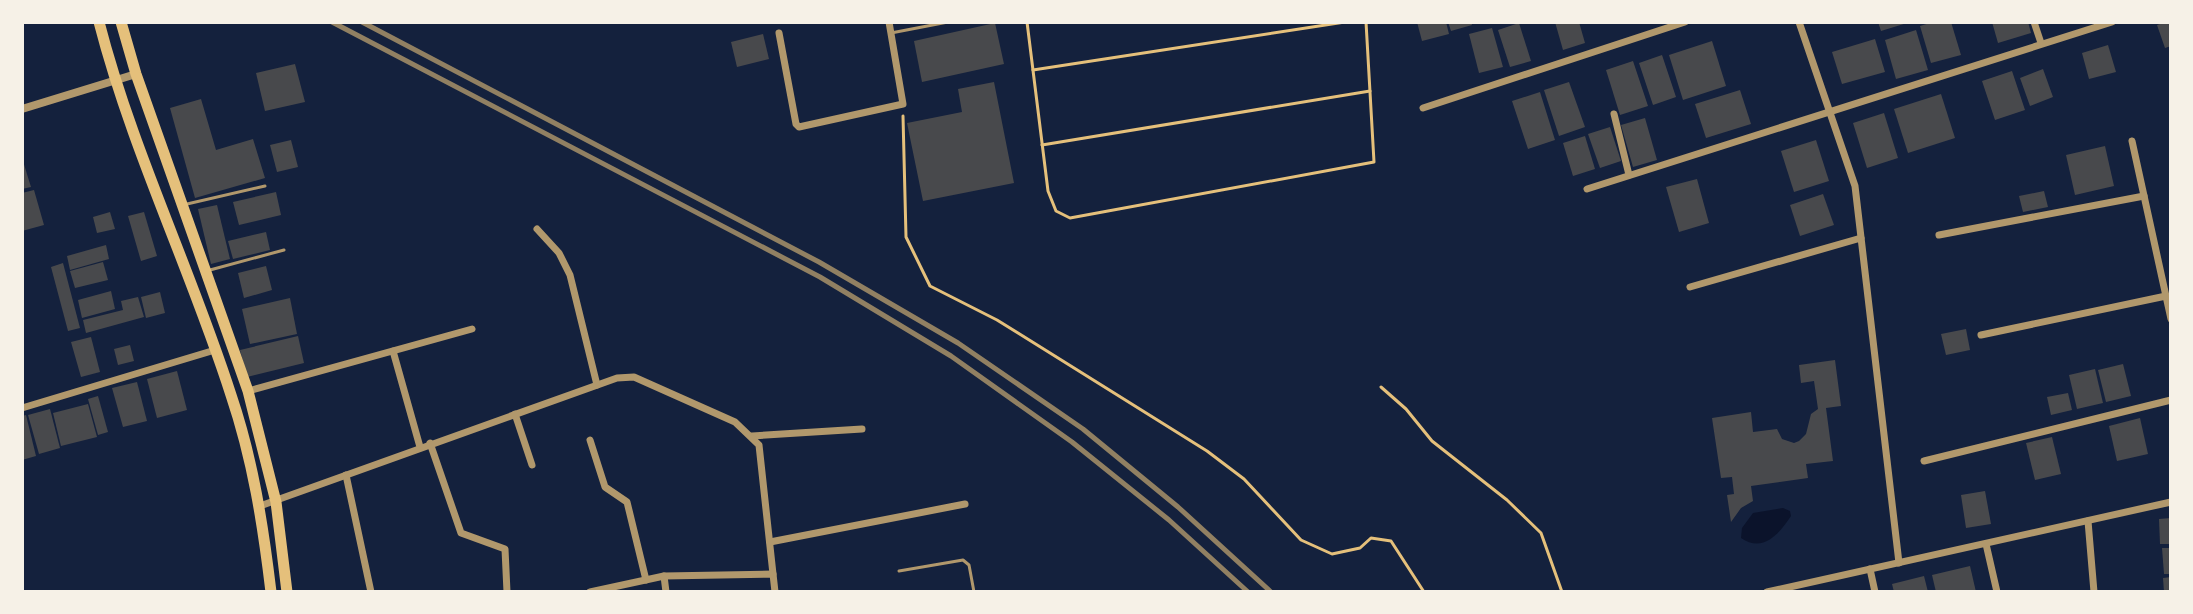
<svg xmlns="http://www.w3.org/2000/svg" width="2193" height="614" font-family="Karla,sans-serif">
  <rect width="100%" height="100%" fill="#14213d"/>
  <path fill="#0b132b" d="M1783 508 1790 511 1791 516C1780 532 1764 554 1741 538L1742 528 1753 513Z"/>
  <g fill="#48494c">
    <path d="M1417 22H1446L1449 34 1422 41Z"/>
    <path d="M1448 22H1471L1472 25 1451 31Z"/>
    <path d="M1555 22H1579L1585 43 1563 50Z"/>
    <path d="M1878 22H1907V23L1881 31Z"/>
    <path d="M1933 22H1951L1961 55 1931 63 1920 26Z"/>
    <path d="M1992 22H2028L2031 33 1998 43Z"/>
    <path d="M2166 22H2171V46L2165 48 2157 25Z"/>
    <path d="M995 23 1004 64 922 82 914 41Z"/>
    <path d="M1519 23 1531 61 1510 67 1498 30Z"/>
    <path d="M1492 28 1503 67 1479 73 1469 34Z"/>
    <path d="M1916 30 1928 70 1896 79 1885 40Z"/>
    <path d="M763 34 769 59 737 67 731 42Z"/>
    <path d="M1875 39 1885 72 1842 84 1832 52Z"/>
    <path d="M1712 41 1726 86 1683 100 1669 55Z"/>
    <path d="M2108 45 2116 72 2089 79 2082 53Z"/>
    <path d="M1662 55 1676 97 1653 105 1639 63Z"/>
    <path d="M1633 61 1648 106 1620 115 1606 70Z"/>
    <path d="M295 64 305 102 265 111 256 73Z"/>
    <path d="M2043 69 2053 97 2030 106 2020 78Z"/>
    <path d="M2012 71 2025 110 1995 120 1982 81Z"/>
    <path d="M994 82 1014 183 923 201 907 123 962 112 958 89Z"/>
    <path d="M1569 82 1585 127 1559 136 1544 90Z"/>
    <path d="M1740 90 1751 124 1706 138 1695 104Z"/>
    <path d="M1540 92 1555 140 1528 149 1512 101Z"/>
    <path d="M1941 94 1955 138 1908 153 1894 109Z"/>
    <path d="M201 99 216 150 253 139 265 178 195 198 170 108Z"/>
    <path d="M1884 113 1898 158 1867 168 1853 123Z"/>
    <path d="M1645 118 1657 160 1633 167 1621 125Z"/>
    <path d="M1610 127 1621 161 1600 168 1588 134Z"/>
    <path d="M1585 136 1595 169 1573 176 1563 143Z"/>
    <path d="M291 140 298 167 277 172 270 145Z"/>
    <path d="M1816 140 1829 181 1794 192 1781 151Z"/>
    <path d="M2105 146 2114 186 2075 195 2066 155Z"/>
    <path d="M22 158 31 187 22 189Z"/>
    <path d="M1697 179 1709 223 1679 232 1666 187Z"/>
    <path d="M34 190 44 225 22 231V193Z"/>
    <path d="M2044 191 2048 207 2023 212 2019 196Z"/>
    <path d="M276 192 281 215 239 225 233 202Z"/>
    <path d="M1823 194 1834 225 1800 236 1790 205Z"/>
    <path d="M217 205 230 259 211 264 198 209Z"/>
    <path d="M110 212 115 229 97 233 93 217Z"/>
    <path d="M144 212 157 256 141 261 128 216Z"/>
    <path d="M266 232 270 250 233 259 228 241Z"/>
    <path d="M106 245 109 259 70 270 67 256Z"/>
    <path d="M103 262 108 280 75 288 70 271Z"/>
    <path d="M63 263 80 328 68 331 51 267Z"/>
    <path d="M266 266 272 290 244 298 238 273Z"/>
    <path d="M111 291 115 309 82 318 78 300Z"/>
    <path d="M160 292 165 313 146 318 141 297Z"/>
    <path d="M138 297 144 317 86 333 83 320 123 310 121 301Z"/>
    <path d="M290 298 297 334 250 344 242 309Z"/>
    <path d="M1966 329 1970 350 1946 355 1941 334Z"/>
    <path d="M298 336 304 363 247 377 240 350Z"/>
    <path d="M91 337 100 372 81 377 71 342Z"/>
    <path d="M130 345 134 361 118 365 114 349Z"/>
    <path d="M1835 360 1841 406 1826 408 1833 461 1806 464 1808 478 1751 486 1753 501 1741 508 1731 522 1727 495 1734 494 1732 477 1721 478 1712 418 1751 412 1753 432 1777 429 1782 439 1794 443 1799 441 1806 434 1811 414 1818 409 1814 381 1801 383 1799 365Z"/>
    <path d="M2123 364 2131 396 2106 402 2098 370Z"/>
    <path d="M2095 369 2103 403 2077 409 2069 375Z"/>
    <path d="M177 371 187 410 157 418 147 379Z"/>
    <path d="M137 382 147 421 123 427 112 388Z"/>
    <path d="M2068 393 2072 410 2051 415 2047 397Z"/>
    <path d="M98 396 108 432 98 435 88 399Z"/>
    <path d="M88 404 97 437 61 446 53 413Z"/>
    <path d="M50 409 60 448 39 454 28 415Z"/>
    <path d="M26 415 36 456 22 460V416Z"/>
    <path d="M2140 418 2148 454 2117 461 2109 426Z"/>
    <path d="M2052 437 2061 474 2035 480 2026 443Z"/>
    <path d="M1985 491 1991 524 1966 528 1961 495Z"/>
    <path d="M2171 518V544H2160L2159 519Z"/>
    <path d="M2162 548H2171V574H2164Z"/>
    <path d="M1970 566 1976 592H1936L1932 575Z"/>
    <path d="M1924 576 1928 592H1894L1892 584Z"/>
    <path d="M2171 577V592H2164L2163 578Z"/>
  </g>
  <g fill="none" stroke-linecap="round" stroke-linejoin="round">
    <g stroke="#e5c07b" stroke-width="3">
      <path d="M1027 22 1048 191 1056 211 1070 218 1374 162 1366 22"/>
      <path d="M1033 70 1345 22"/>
      <path d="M903 116 906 237 930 286 997 320 1207 451 1244 479 1301 540 1332 554 1360 548 1371 538 1391 541 1424 592"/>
      <path d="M1042 145 1370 91"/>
      <path d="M1381 387 1406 409 1432 441 1507 500 1541 533 1562 592"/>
    </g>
    <g stroke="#b1986c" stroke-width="3">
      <path d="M891 33 948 22"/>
      <path d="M187 204 265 186"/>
      <path d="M210 270 284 250"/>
      <path d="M899 571 963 560 969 565 974 592"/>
    </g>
    <g stroke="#b1986c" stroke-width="7">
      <path d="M1799 22 1855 186 1899 563"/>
      <path d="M2034 22 2041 43"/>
      <path d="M779 33 796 124 799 127 903 104 889 22"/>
      <path d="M1423 108 1685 22"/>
      <path d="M1614 114 1629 175"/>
      <path d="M2132 141 2171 319"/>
      <path d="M1587 189 2112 22"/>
      <path d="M537 229 559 253 570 275 597 385"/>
      <path d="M1939 235 2144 196"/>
      <path d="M1690 287 1861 238"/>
      <path d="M1981 335 2166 296"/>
      <path d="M393 351 420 447"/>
      <path d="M248 391 472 329"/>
      <path d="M22 408 215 350"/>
      <path d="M515 414 532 465"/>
      <path d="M752 436 862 429"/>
      <path d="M590 440 605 487 627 502 646 580"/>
      <path d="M430 443 461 533 505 549 507 592"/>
      <path d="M1924 461 2171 400"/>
      <path d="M346 475 371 592"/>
      <path d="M260 506 617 378 634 377 735 422 759 445 773 574"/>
      <path d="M2088 521 2094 592"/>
      <path d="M770 542 965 504"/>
      <path d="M1986 544 1997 592"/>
      <path d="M1870 569 1875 592"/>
      <path d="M664 576 666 592"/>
      <path d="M590 592 664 576 773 574 775 592"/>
      <path d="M1767 592 2171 502"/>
    </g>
    <path stroke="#b1986c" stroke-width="8" d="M22 109 136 74"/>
    <g stroke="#e5c07b" stroke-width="11">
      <path d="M99 22C132 150 191 270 231 395 253 460 263 525 271 592"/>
      <path d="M121 22 136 74 248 391 276 502 287 592"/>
    </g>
    <g stroke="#918062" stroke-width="5">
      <path d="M332 22 820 277 951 356 1072 442 1169 520 1248 592"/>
      <path d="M362 22 819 262 958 343 1083 429 1178 507 1271 592"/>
    </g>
  </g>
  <rect width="2193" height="614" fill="none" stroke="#f6f1e7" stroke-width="48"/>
</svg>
